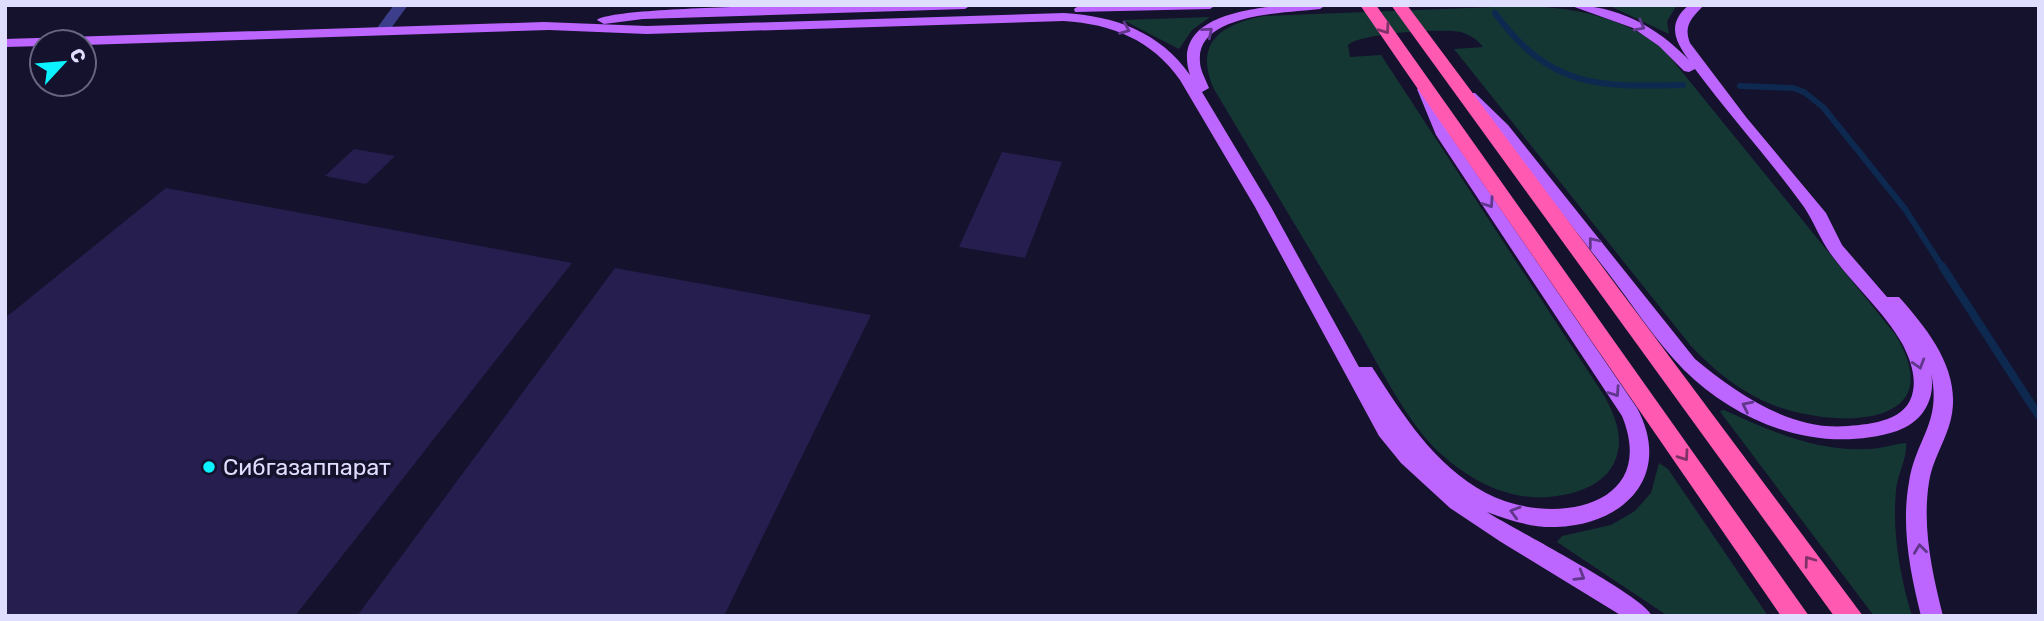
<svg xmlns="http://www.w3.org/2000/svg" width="2044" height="621" font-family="Rubik,sans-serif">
  <rect width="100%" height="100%" fill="#15122d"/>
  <g fill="#153734">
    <path d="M1608 5H1677L1667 21 1669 34Z"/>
    <path d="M1521 6C1573 7 1618 16 1661 46L1895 334C1954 431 1832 428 1773 405 1740 392 1715 371 1691 346L1454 49 1483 47C1477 39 1470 35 1461 32 1442 28 1359 33 1348 45L1350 57 1381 55 1605 397C1616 418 1625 440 1614 463 1604 484 1579 493 1557 496 1514 503 1473 483 1441 454 1408 425 1379 365 1356 326 1308 247 1261 168 1214 89 1193 42 1222 24 1264 16Z"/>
    <path d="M1210 17 1192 30 1179 49 1123 20Z"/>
    <path d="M1724 410C1770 431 1816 452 1869 449 1881 449 1893 444 1906 443 1908 457 1897 475 1896 490 1892 531 1900 577 1912 616H1874L1721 413 1720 411Z"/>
    <path d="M1659 463 1668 469 1768 616H1668L1557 542 1562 536 1611 525 1635 511 1651 493Z"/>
  </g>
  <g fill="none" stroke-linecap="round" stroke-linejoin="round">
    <g stroke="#0d2950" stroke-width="6">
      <path d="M1495 13C1550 88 1597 87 1683 85"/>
      <path d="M1740 86 1793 88 1804 92 1823 107 1905 209 1943 268"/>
    </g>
    <path stroke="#0d2950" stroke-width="8" d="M1942 266 2039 416"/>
  </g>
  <g fill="#251e4e">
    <path d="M354 149 395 156 366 184 325 176Z"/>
    <path d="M1002 152 1062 162 1025 258 959 247Z"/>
    <path d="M166 188 572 263 295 616H5V318Z"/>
    <path d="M615 268 871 315 724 616H357Z"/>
  </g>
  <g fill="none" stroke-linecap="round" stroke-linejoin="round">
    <path fill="#3d3e8b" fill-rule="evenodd" d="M394 5H408L386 35H376L374 32Z"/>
    <g fill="#bd65ff" fill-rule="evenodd">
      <path d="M833 5H971L965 9 643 19 604 24 597 20C614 7 799 6 833 5Z"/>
      <path d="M1080 5H1216L1210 9 1075 12 1074 9Z"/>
      <path d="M1285 5H1326L1320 9C1288 13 1195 13 1200 62 1200 70 1206 80 1209 88L1202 92 1271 207 1359 367H1372C1403 415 1434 465 1486 493 1550 527 1660 509 1622 416L1436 135 1417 89 1424 85 1431 89 1450 135 1637 408C1673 475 1625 525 1556 527 1532 528 1509 520 1487 512 1515 530 1643 595 1652 616H1622L1501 542 1450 508 1401 463 1379 436 1255 207 1180 80C1152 40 1112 24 1064 21L647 34 549 30 84 45V42H42V46L5 47V39L544 22 647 26 1064 13C1115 16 1160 32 1190 75 1171 17 1246 9 1285 5Z"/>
      <path d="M1569 5C1617 5 1656 26 1689 60 1674 40 1667 23 1689 5H1704C1692 18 1683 25 1690 43L1746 117 1826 213 1842 245 1887 297H1899C1931 333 1965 376 1949 426 1943 445 1932 462 1929 482 1922 527 1932 572 1943 616H1921C1910 572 1901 526 1909 482 1916 438 1942 423 1931 373 1936 399 1923 422 1897 431 1821 455 1740 425 1684 370 1657 343 1632 304 1609 274 1572 226 1535 179 1498 131L1463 96 1465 93H1475L1508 125 1695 359C1737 394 1791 431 1848 426 1872 424 1908 421 1913 391 1916 376 1910 359 1903 345 1884 311 1853 285 1830 253 1820 239 1814 222 1804 207 1770 160 1730 116 1695 69L1689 72 1684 71 1659 46 1633 28Z"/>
    </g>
    <g fill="#ff59b1" fill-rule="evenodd">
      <path d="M1360 5H1376L1809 616H1781Z"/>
      <path d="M1391 5H1407L1863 616H1834Z"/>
    </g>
  </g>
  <defs><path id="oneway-chevron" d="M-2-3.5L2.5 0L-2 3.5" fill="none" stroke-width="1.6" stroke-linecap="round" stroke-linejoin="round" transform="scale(1.75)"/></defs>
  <g stroke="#61378c">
    <use href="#oneway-chevron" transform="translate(1640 26) rotate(28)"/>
    <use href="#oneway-chevron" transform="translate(1125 29) rotate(22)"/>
    <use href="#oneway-chevron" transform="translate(1208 32) rotate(-40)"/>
    <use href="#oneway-chevron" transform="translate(1489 203) rotate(56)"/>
    <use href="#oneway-chevron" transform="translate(1593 242) rotate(-128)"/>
    <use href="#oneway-chevron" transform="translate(1919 364) rotate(73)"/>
    <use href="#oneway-chevron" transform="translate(1615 392) rotate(56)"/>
    <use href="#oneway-chevron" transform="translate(1747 406) rotate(-154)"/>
    <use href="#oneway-chevron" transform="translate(1515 512) rotate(-164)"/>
    <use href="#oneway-chevron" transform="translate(1920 549) rotate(-97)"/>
    <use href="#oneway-chevron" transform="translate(1580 576) rotate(31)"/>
  </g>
  <g stroke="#7e3268">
    <use href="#oneway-chevron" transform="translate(1385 29) rotate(55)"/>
    <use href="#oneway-chevron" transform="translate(1684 456) rotate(55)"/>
    <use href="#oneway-chevron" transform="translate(1809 561) rotate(-126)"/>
  </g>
  <circle fill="#0af3fe" stroke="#15122d" stroke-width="2.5" cx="209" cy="467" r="7"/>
  <g text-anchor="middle" stroke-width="7" stroke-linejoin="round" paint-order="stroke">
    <g font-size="23" fill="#e0deff" stroke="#15122d" text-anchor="start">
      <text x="223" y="475">Сибгазаппарат</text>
    </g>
  </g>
  <rect width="2044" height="621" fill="none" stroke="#e0deff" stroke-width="14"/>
  <g transform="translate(63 63) rotate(64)"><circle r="33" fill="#15122d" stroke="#666481" stroke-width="2"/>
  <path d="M0-5L12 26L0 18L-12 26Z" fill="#0af3fe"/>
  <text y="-10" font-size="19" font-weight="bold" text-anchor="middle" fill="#e0deff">С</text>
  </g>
</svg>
